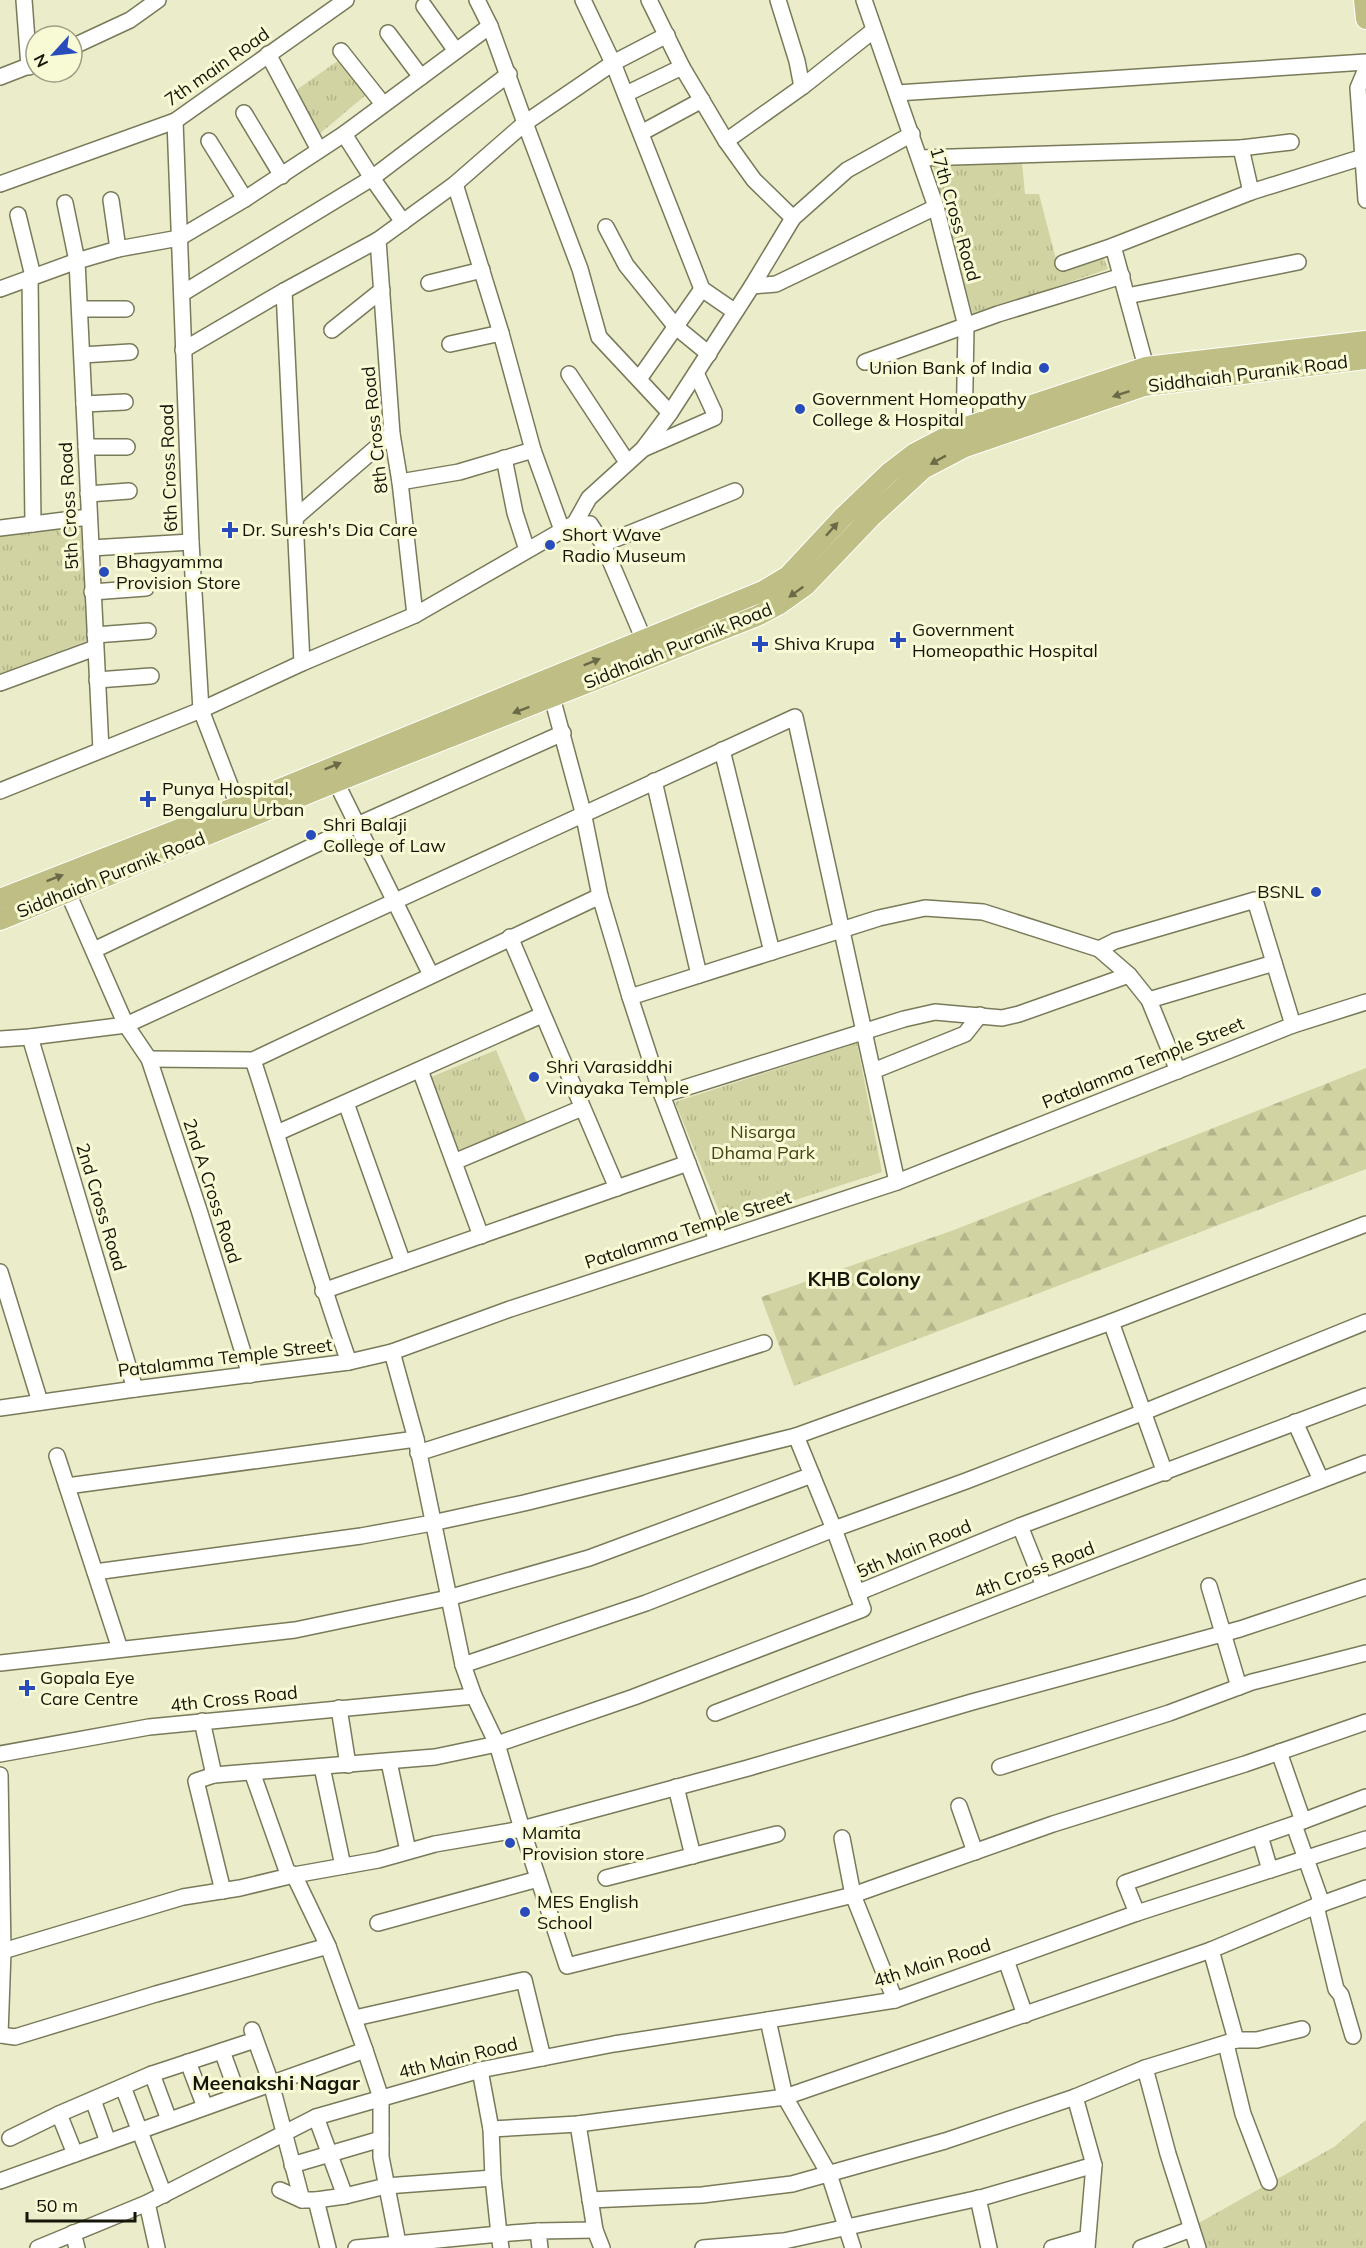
<svg xmlns="http://www.w3.org/2000/svg" width="1366" height="2248" font-family="Mulish,sans-serif">
  <defs>
    <pattern id="forest-firs" width="22" height="20" patternUnits="userSpaceOnUse" patternTransform="scale(1.5)"><rect width="22" height="20" fill="#d2d3a2"/><path d="M5 1l3.5 6h-7zM16 11l3.5 6h-7z" fill="#b3b48a"/></pattern>
    <pattern id="park-tufts" width="24" height="20" patternUnits="userSpaceOnUse" patternTransform="scale(1.5)"><rect width="24" height="20" fill="#d2d3a2"/><path d="M3 7l-1-3M5 7V3M7 7l1-3M15 17l-1-3M17 17v-4M19 17l1-3" fill="none" stroke="#b3b48a"/></pattern>
  </defs>
  <rect width="100%" height="100%" fill="#ebecc9"/>
  <path fill="url(#forest-firs)" d="M1366 1068V1169L794 1386 761 1297 954 1230Z"/>
  <g fill="url(#park-tufts)">
    <path d="M342 58 367 94 317 136 292 93Z"/>
    <path d="M932 162 1022 163 1025 194H1039L1059 271 1103 256 1108 269 973 315Z"/>
    <path d="M82 526 91 639 0 674V535Z"/>
    <path d="M857 1043 882 1172 724 1223 675 1102Z"/>
    <path d="M496 1050 527 1123 458 1154 431 1077Z"/>
    <path d="M1366 2120V2248H1204L1197 2224 1334 2147Z"/>
  </g>
  <g fill="none" stroke-linecap="round" stroke-linejoin="round">
    <g stroke="#797a5a" stroke-width="18">
      <g id="minor">
        <path d="M24 0 29 67"/>
        <path d="M477 0 490 26 525 123 613 63 667 35"/>
        <path d="M583 0 613 63 702 289 734 311"/>
        <path d="M649 0 682 67 726 141 754 180 793 218"/>
        <path d="M778 0 797 61 802 87"/>
        <path d="M864 0 936 207 966 326 964 438"/>
        <path d="M424 6 456 51"/>
        <path d="M388 33 421 77"/>
        <path d="M72 47 130 20 158 0"/>
        <path d="M341 51 383 104"/>
        <path d="M268 54 319 150"/>
        <path d="M1366 69 1358 88 1366 200"/>
        <path d="M0 77 36 63"/>
        <path d="M897 93 1366 62"/>
        <path d="M626 94 682 67"/>
        <path d="M244 113 282 176"/>
        <path d="M175 121 191 542 201 710 238 806"/>
        <path d="M641 133 702 100"/>
        <path d="M344 134 372 178 403 222"/>
        <path d="M209 141 245 199"/>
        <path d="M726 141 802 87 874 30"/>
        <path d="M1241 148 1291 142"/>
        <path d="M920 158 1241 148 1251 192 1363 157"/>
        <path d="M0 184 175 121 346 0"/>
        <path d="M455 184 501 333 533 450 562 530"/>
        <path d="M111 200 118 249"/>
        <path d="M65 203 77 261 101 750"/>
        <path d="M18 215 33 276"/>
        <path d="M606 227 626 265 676 327 709 354"/>
        <path d="M378 240 392 434 400 482 415 615"/>
        <path d="M1113 246 1146 367"/>
        <path d="M1063 263 1113 246 1251 192"/>
        <path d="M30 278 33 524"/>
        <path d="M429 283 482 270"/>
        <path d="M752 286 776 284 936 207"/>
        <path d="M0 289 77 261 118 249 179 238 245 199 344 134 490 26"/>
        <path d="M284 291 302 663"/>
        <path d="M183 293 372 178 509 74"/>
        <path d="M1127 296 1298 262"/>
        <path d="M80 309H126"/>
        <path d="M332 330 382 290"/>
        <path d="M450 344 501 333"/>
        <path d="M183 350 284 291 378 240 455 184 525 123 580 269 599 337 670 413"/>
        <path d="M82 355 130 352"/>
        <path d="M865 362 998 314 1122 276"/>
        <path d="M569 374 627 462"/>
        <path d="M639 379 702 289"/>
        <path d="M84 404 125 402"/>
        <path d="M86 447H127"/>
        <path d="M643 449 714 418V412L696 373"/>
        <path d="M504 458 515 513 527 550"/>
        <path d="M400 482 459 472 533 450"/>
        <path d="M88 494 129 491"/>
        <path d="M296 517 392 434"/>
        <path d="M575 523 590 524 603 544 644 640"/>
        <path d="M0 528 89 517"/>
        <path d="M603 544 735 491"/>
        <path d="M91 548 191 542"/>
        <path d="M92 592 146 588"/>
        <path d="M95 635 148 631"/>
        <path d="M97 680 151 676"/>
        <path d="M0 683 95 648"/>
        <path d="M549 686 583 812 600 896 630 997 662 1095 717 1240"/>
        <path d="M722 750 772 952"/>
        <path d="M654 781 699 975"/>
        <path d="M336 782 431 975"/>
        <path d="M0 791 201 710 302 663 415 615 575 523 589 498 643 449 670 413 752 286 793 218 847 170 912 134"/>
        <path d="M68 893 126 1025 149 1059 199 1210 250 1375"/>
        <path d="M510 937 617 1188"/>
        <path d="M1099 949 1115 941 1255 900 1293 1025"/>
        <path d="M94 950 357 825 563 733"/>
        <path d="M630 997 879 918 925 908 983 912 1099 949 1129 975 1149 1000 1178 1071"/>
        <path d="M1149 1000 1274 963"/>
        <path d="M30 1037 135 1389"/>
        <path d="M0 1039 30 1037 126 1025 795 717 897 1182"/>
        <path d="M149 1059 253 1060 600 896"/>
        <path d="M253 1060C286 1160 313 1262 349 1362"/>
        <path d="M420 1070 481 1236"/>
        <path d="M873 1071 965 1034 980 1015"/>
        <path d="M662 1095 904 1019 935 1012 1002 1018 1019 1014 1129 975"/>
        <path d="M346 1103 403 1263"/>
        <path d="M277 1133 542 1015"/>
        <path d="M454 1162 582 1108"/>
        <path d="M0 1272 40 1402"/>
        <path d="M323 1291 688 1163"/>
        <path d="M1111 1322 1165 1473"/>
        <path d="M392 1352 416 1439 463 1665 474 1696 497 1744 522 1829 567 1966 853 1895 1053 1824 1245 1764 1366 1722"/>
        <path d="M0 1408 135 1389 349 1362 392 1352 510 1309 897 1182 1293 1025 1366 1002"/>
        <path d="M1295 1422 1321 1480"/>
        <path d="M418 1453 764 1343"/>
        <path d="M57 1456 120 1649"/>
        <path d="M67 1486 416 1439"/>
        <path d="M1020 1526 1044 1586"/>
        <path d="M95 1572 361 1536 432 1523 524 1503 796 1436 1111 1322 1366 1224"/>
        <path d="M1209 1586 1239 1687"/>
        <path d="M857 1593 1020 1526 1366 1396"/>
        <path d="M0 1663 295 1630 448 1598 589 1558 812 1475"/>
        <path d="M463 1665 646 1603 834 1529 966 1481 1144 1412 1366 1322"/>
        <path d="M339 1708 348 1765"/>
        <path d="M715 1713 1366 1463"/>
        <path d="M202 1721 214 1775"/>
        <path d="M1279 1752 1303 1821"/>
        <path d="M0 1754 149 1727 474 1696"/>
        <path d="M389 1762 408 1851"/>
        <path d="M322 1767 343 1866"/>
        <path d="M1000 1767 1169 1713 1252 1682 1366 1653"/>
        <path d="M0 1775 3 1951 0 2035"/>
        <path d="M676 1787 693 1856"/>
        <path d="M959 1806 975 1852"/>
        <path d="M1294 1825 1322 1904"/>
        <path d="M1260 1836 1270 1870"/>
        <path d="M842 1838 853 1895 895 2000"/>
        <path d="M606 1878 777 1834"/>
        <path d="M223 1891 196 1781 214 1775 435 1757 497 1744 634 1697 863 1609 834 1529 796 1436"/>
        <path d="M1316 1906 1336 1989 1341 1995 1353 2036"/>
        <path d="M1137 1913 1366 1839"/>
        <path d="M378 1923 538 1879"/>
        <path d="M3 1951 183 1897 240 1888 294 1875 378 1860 435 1844 522 1829 748 1768 972 1702 1240 1629 1366 1587"/>
        <path d="M1006 1960 1025 2015"/>
        <path d="M355 2018 524 1980 543 2058"/>
        <path d="M768 2020 785 2097 829 2174 853 2248"/>
        <path d="M252 2030 271 2083 302 2200"/>
        <path d="M0 2035 15 2037 156 1994 328 1946"/>
        <path d="M1236 2040H1257L1302 2029"/>
        <path d="M1226 2044 1243 2114 1269 2182"/>
        <path d="M365 2050 381 2098V2157L399 2248"/>
        <path d="M222 2051 238 2095"/>
        <path d="M188 2062 205 2107"/>
        <path d="M1145 2068 1168 2154 1198 2248"/>
        <path d="M480 2070 491 2129 493 2178 499 2234 538 2231"/>
        <path d="M152 2074 169 2120"/>
        <path d="M123 2087 164 2195"/>
        <path d="M1075 2097 1094 2165 1087 2248"/>
        <path d="M93 2100 108 2142"/>
        <path d="M59 2114 75 2154"/>
        <path d="M316 2117 345 2196"/>
        <path d="M578 2124 595 2230 602 2248"/>
        <path d="M491 2129 578 2124 785 2097 1211 1950 1316 1906 1366 1888"/>
        <path d="M10 2138 59 2114 152 2074 255 2040"/>
        <path d="M292 2165 381 2139"/>
        <path d="M0 2181 365 2050 328 1946 294 1875 287 1871 252 1772"/>
        <path d="M280 2190 302 2200H316L345 2196 386 2186 493 2178"/>
        <path d="M978 2198 989 2248"/>
        <path d="M316 2200 328 2248"/>
        <path d="M590 2200 702 2195 792 2184 945 2141 1075 2097 1145 2068 1236 2040 1211 1950"/>
        <path d="M147 2203 157 2248"/>
        <path d="M73 2233 77 2248"/>
        <path d="M38 2248 147 2203 316 2117 480 2070 614 2044 895 2000 1137 1913 1125 1883 1303 1821 1366 1797"/>
        <path d="M356 2248 499 2234 501 2248"/>
        <path d="M540 2248 538 2231 595 2230"/>
        <path d="M703 2248 784 2241 984 2197 1094 2165"/>
        <path d="M1052 2248 1087 2238"/>
        <path d="M1141 2248 1191 2229"/>
      </g>
    </g>
    <g stroke="#fff" stroke-width="22">
      <g id="major">
        <path d="M1364 0 1366 19"/>
        <path d="M0 899 238 806 763 591 788 576 842 518 889 473 915 453 963 428 1146 367 1366 341"/>
        <path d="M0 920 336 782 757 616 778 605 806 585 870 518 923 469 965 447 1144 386 1366 359"/>
      </g>
    </g>
    <use href="#minor" stroke="#fff" stroke-width="15"/>
    <use href="#major" stroke="#bfbe85" stroke-width="20"/>
  </g>
  <defs><path id="oneway-solid" d="M-6-.8H1V-3.2L6.5 0L1 3.2V.8H-6Z" transform="scale(1.5)"/></defs>
  <g fill="#6a6a47">
    <use href="#oneway-solid" transform="translate(1121 394) rotate(162)"/>
    <use href="#oneway-solid" transform="translate(938 460) rotate(151)"/>
    <use href="#oneway-solid" transform="translate(832 529) rotate(-48)"/>
    <use href="#oneway-solid" transform="translate(796 592) rotate(144)"/>
    <use href="#oneway-solid" transform="translate(592 662) rotate(-22)"/>
    <use href="#oneway-solid" transform="translate(521 710) rotate(159)"/>
    <use href="#oneway-solid" transform="translate(333 766) rotate(-22)"/>
    <use href="#oneway-solid" transform="translate(55 878) rotate(-21)"/>
  </g>
  <g fill="#294cbc" stroke="#f8fad6" stroke-width="2">
    <circle cx="1044" cy="368" r="6"/>
    <circle cx="800" cy="409" r="6"/>
    <path d="M227 521h6v6h6v6h-6v6h-6v-6h-6v-6h6z"/>
    <circle cx="550" cy="545" r="6"/>
    <circle cx="104" cy="572" r="6"/>
    <path d="M895 631h6v6h6v6h-6v6h-6v-6h-6v-6h6z"/>
    <path d="M757 635h6v6h6v6h-6v6h-6v-6h-6v-6h6z"/>
    <path d="M145 790h6v6h6v6h-6v6h-6v-6h-6v-6h6z"/>
    <circle cx="311" cy="835" r="6"/>
    <circle cx="1316" cy="892" r="6"/>
    <circle cx="534" cy="1077" r="6"/>
    <path d="M24 1679h6v6h6v6h-6v6h-6v-6h-6v-6h6z"/>
    <circle cx="510" cy="1843" r="6"/>
    <circle cx="525" cy="1912" r="6"/>
  </g>
  <g text-anchor="middle" stroke-width="6" stroke-linejoin="round" paint-order="stroke">
    <g font-size="18" fill="#151509" stroke="#f8fad6">
      <text transform="translate(217 67) rotate(-35)" y="6">7th main Road</text>
      <text transform="translate(955 214) rotate(74)" y="6">17th Cross Road</text>
      <text transform="translate(1248 374) rotate(-7)" y="6">Siddhaiah Puranik Road</text>
      <text transform="translate(375 430) rotate(-96)" y="6">8th Cross Road</text>
      <text transform="translate(169 468) rotate(-92)" y="6">6th Cross Road</text>
      <text transform="translate(69 506) rotate(-93)" y="6">5th Cross Road</text>
      <text transform="translate(678 646) rotate(-22)" y="6">Siddhaiah Puranik Road</text>
      <text transform="translate(111 875) rotate(-22)" y="6">Siddhaiah Puranik Road</text>
      <text transform="translate(1143 1063) rotate(-22)" y="6">Patalamma Temple Street</text>
      <text transform="translate(212 1191) rotate(72)" y="6">2nd A Cross Road</text>
      <text transform="translate(101 1207) rotate(73)" y="6">2nd Cross Road</text>
      <text transform="translate(688 1230) rotate(-18)" y="6">Patalamma Temple Street</text>
      <text transform="translate(225 1358) rotate(-7)" y="6">Patalamma Temple Street</text>
      <text transform="translate(914 1549) rotate(-23)" y="6">5th Main Road</text>
      <text transform="translate(1034 1570) rotate(-21)" y="6">4th Cross Road</text>
      <text transform="translate(234 1699) rotate(-6)" y="6">4th Cross Road</text>
      <text transform="translate(932 1963) rotate(-18)" y="6">4th Main Road</text>
      <text transform="translate(458 2058) rotate(-14)" y="6">4th Main Road</text>
    </g>
    <g font-size="18" fill="#151509" stroke="#f8fad6" text-anchor="start">
      <text x="1032" y="374" text-anchor="end">Union Bank of India</text>
      <text x="812" y="405">Government Homeopathy<tspan x="812" dy="21">College &amp; Hospital</tspan></text>
      <text x="242" y="536">Dr. Suresh's Dia Care</text>
      <text x="562" y="541">Short Wave<tspan x="562" dy="21">Radio Museum</tspan></text>
      <text x="116" y="568">Bhagyamma<tspan x="116" dy="21">Provision Store</tspan></text>
      <text x="912" y="636">Government<tspan x="912" dy="21">Homeopathic Hospital</tspan></text>
      <text x="774" y="650">Shiva Krupa</text>
      <text x="162" y="795">Punya Hospital,<tspan x="162" dy="21">Bengaluru Urban</tspan></text>
      <text x="323" y="831">Shri Balaji<tspan x="323" dy="21">College of Law</tspan></text>
      <text x="1304" y="898" text-anchor="end">BSNL</text>
      <text x="546" y="1073">Shri Varasiddhi<tspan x="546" dy="21">Vinayaka Temple</tspan></text>
      <text x="40" y="1684">Gopala Eye<tspan x="40" dy="21">Care Centre</tspan></text>
      <text x="522" y="1839">Mamta<tspan x="522" dy="21">Provision store</tspan></text>
      <text x="537" y="1908">MES English<tspan x="537" dy="21">School</tspan></text>
    </g>
    <g font-size="18" fill="#454411" stroke="#f8fad6">
      <text x="763" y="1138">Nisarga<tspan x="763" dy="21">Dhama Park</tspan></text>
    </g>
    <g font-size="20" font-weight="bold" fill="#151509" stroke="#f8fad6">
      <text x="864" y="1286">KHB Colony</text>
      <text x="276" y="2090">Meenakshi Nagar</text>
    </g>
  </g>
  <g transform="translate(54 54) rotate(243)"><circle r="28" fill="#f8fad6" stroke="#9d9e84" stroke-width="1.5"/>
  <path d="M0-4.5L10 22L0 15L-10 22Z" fill="#294cbc"/>
  <text y="-9" font-size="16" font-weight="bold" text-anchor="middle" fill="#151509">N</text>
  </g>
  <path d="M27 2212v9h108v-9" fill="none" stroke="#151509" stroke-width="3"/>
  <text x="36" y="2212" font-size="18" fill="#151509" stroke="#f8fad6" stroke-width="4.5" paint-order="stroke">50 m</text>
</svg>
